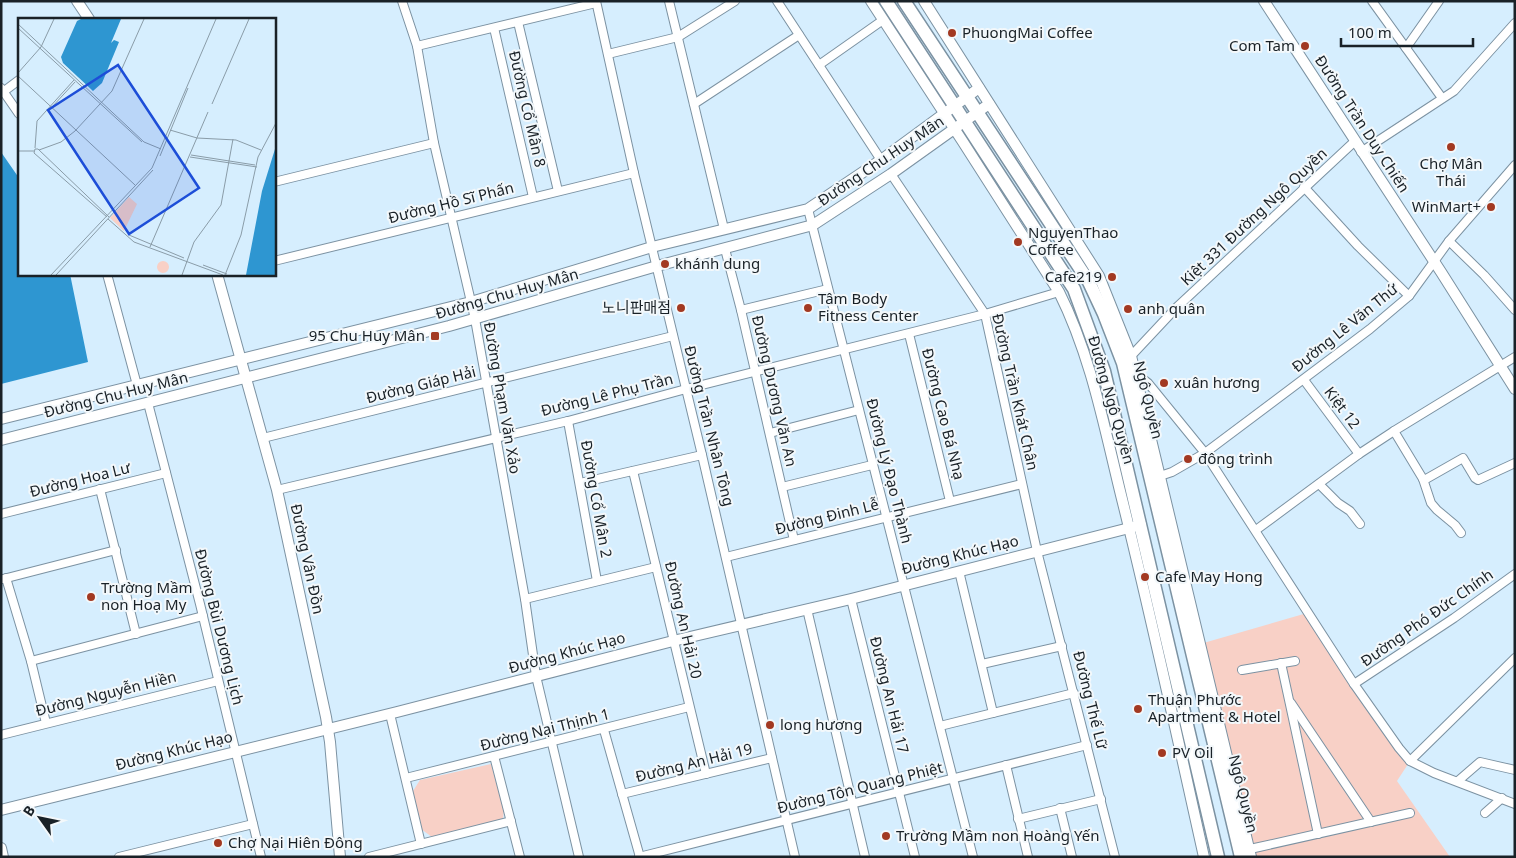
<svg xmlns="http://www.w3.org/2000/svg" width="1516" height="858" font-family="'Noto Sans','Noto Sans KR',sans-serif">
  <rect width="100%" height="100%" fill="#d6eefe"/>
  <g fill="#f8d0c6">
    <path d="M1307 613 1410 761 1397 781 1450 857H1252L1200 644Z"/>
    <path d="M491 764 504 811 503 818 496 822 432 837 421 829 413 791 420 780Z"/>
  </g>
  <path fill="#2e96d1" d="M1 152 19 178V274H70L88 362 1 384Z"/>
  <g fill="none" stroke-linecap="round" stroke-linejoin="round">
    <g stroke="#7c92a2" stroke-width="10">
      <g id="minor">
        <path d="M402 1 417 46 434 143 475 319 525 599 536 676 579 857"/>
        <path d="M596 1 634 173 702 455 795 857"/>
        <path d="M669 1 724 229"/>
        <path d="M777 1 881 160"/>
        <path d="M1372 1 1442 98"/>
        <path d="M518 22 558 191"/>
        <path d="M494 28 533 197"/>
        <path d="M417 46 596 3"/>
        <path d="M1406 48 1439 1"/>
        <path d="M608 54 678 37 735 1"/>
        <path d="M819 65 883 20"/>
        <path d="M1 88 19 114"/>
        <path d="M3 92 19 80"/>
        <path d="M694 104 799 35"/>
        <path d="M1361 152 1454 91 1515 23"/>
        <path d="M891 174 985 314 1037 551 1115 857"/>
        <path d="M274 182 434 143"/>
        <path d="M1304 187 1358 246 1409 296"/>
        <path d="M808 209 973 857"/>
        <path d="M1449 241 1484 275 1515 310"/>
        <path d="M725 249 741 310 794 540"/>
        <path d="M274 261 634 173"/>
        <path d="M107 274 137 385"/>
        <path d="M741 310 828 289"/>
        <path d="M909 334 950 501"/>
        <path d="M1131 356 1176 308 1355 141"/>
        <path d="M1133 371 1148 383 1205 453 1354 684 1399 748 1410 761 1434 773 1515 804"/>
        <path d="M1304 380 1359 454"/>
        <path d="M148 403 200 604 261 857"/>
        <path d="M568 421 597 581"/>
        <path d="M1394 431 1423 479H1426L1463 458 1475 478 1478 480 1515 463"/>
        <path d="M770 433 859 410"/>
        <path d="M263 438 673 336"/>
        <path d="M633 471 706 774"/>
        <path d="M1160 476 1172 472 1205 453 1370 329 1409 296 1449 241 1515 165"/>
        <path d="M1423 479 1431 503 1437 510 1455 525 1461 533"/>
        <path d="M580 483 702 455"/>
        <path d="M1319 484 1338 503 1350 511 1360 524"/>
        <path d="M782 487 872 465"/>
        <path d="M100 489 136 634"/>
        <path d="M277 490 568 421 686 389 985 314 1059 292"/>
        <path d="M1 514 166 473"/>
        <path d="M1256 530 1359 454 1394 431 1515 357"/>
        <path d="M726 557 1022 484"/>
        <path d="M959 571 993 713"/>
        <path d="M6 578 31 661 46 723"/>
        <path d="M3 579 116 550"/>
        <path d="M525 599 656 567"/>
        <path d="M851 599 915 857"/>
        <path d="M807 609 865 857"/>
        <path d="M31 661 203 616"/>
        <path d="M1281 663 1318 834"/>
        <path d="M982 664 1062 646"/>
        <path d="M1242 670 1295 661"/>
        <path d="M1354 684 1454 618 1515 574"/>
        <path d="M1291 703 1371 822"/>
        <path d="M390 714 421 844"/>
        <path d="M940 726 1074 693"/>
        <path d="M604 730 640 857"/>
        <path d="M1 735 218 681"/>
        <path d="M494 756 520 857"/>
        <path d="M1410 761 1515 658"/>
        <path d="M1006 765 1028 857"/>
        <path d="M406 778 689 707"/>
        <path d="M1458 781 1480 762 1515 770"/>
        <path d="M622 794 772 758"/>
        <path d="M1060 808 1072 857"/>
        <path d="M1485 813 1502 798"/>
        <path d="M1018 819 1101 799"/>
        <path d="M1250 849 1410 813"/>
        <path d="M119 857 253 824"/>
        <path d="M369 857 511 821"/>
        <path d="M639 857 1087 745"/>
      </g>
    </g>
    <g stroke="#7c92a2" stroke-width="12">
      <g id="tertiary">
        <path d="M77 1 89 19"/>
        <path d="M871 1 963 142 1059 292C1091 356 1104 426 1121 495 1151 615 1177 736 1204 857"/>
        <path d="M924 1 1099 276 1131 356 1251 857"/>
        <path d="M1264 1 1441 272 1515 389"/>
        <path d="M217 274 277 490 326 717 330 742 340 857"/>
        <path d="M1 419 471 302 652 247 808 209 881 160 979 88"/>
        <path d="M1 440 449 326 657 266 813 225 891 174 989 104"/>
        <path d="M1 810 397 712 673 641 851 599 1141 525"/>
        <path d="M1 848 3 857"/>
      </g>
    </g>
    <g stroke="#7c92a2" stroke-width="15">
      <g id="trunk">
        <path d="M886 1 1074 289 1104 371 1218 857"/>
        <path d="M904 1 1089 282 1104 314 1123 363 1241 857"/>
      </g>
    </g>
    <use href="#minor" stroke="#fff" stroke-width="8"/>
    <use href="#tertiary" stroke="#fff" stroke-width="10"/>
    <use href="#trunk" stroke="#fff" stroke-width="12"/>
  </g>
  <g fill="#a23922" stroke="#f3f8fb" stroke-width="2">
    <circle cx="952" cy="33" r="5"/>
    <circle cx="1305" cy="46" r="5"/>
    <circle cx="1451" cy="147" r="5"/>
    <circle cx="1491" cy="207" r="5"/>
    <circle cx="1018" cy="242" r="5"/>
    <circle cx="665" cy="264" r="5"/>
    <circle cx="1112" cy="277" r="5"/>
    <circle cx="681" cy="308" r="5"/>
    <circle cx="808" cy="308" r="5"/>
    <circle cx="1128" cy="309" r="5"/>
    <rect x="430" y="331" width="10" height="10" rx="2.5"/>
    <circle cx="1164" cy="383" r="5"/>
    <circle cx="1188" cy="459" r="5"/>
    <circle cx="1145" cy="577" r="5"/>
    <circle cx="91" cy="597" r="5"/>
    <circle cx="1138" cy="709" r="5"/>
    <circle cx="770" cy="725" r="5"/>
    <circle cx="1162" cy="753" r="5"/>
    <circle cx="886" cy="836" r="5"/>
    <circle cx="218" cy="843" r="5"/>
  </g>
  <g text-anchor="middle" stroke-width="4" stroke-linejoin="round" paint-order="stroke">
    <g font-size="15" fill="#192127" stroke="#f3f8fb" text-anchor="start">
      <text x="962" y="38">PhuongMai Coffee</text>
      <text x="1295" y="51" text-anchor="end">Com Tam</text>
      <text x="1451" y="169" text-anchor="middle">Chợ Mân<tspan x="1451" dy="17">Thái</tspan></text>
      <text x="1481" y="212" text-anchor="end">WinMart+</text>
      <text x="1028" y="238">NguyenThao<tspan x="1028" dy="17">Coffee</tspan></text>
      <text x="675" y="269">khánh dung</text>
      <text x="1102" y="282" text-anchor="end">Cafe219</text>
      <text x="818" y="304">Tâm Body<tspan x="818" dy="17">Fitness Center</tspan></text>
      <text x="671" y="313" text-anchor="end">노니판매점</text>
      <text x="1138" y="314">anh quân</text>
      <text x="425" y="341" text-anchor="end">95 Chu Huy Mân</text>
      <text x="1174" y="388">xuân hương</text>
      <text x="1198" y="464">đông trình</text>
      <text x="1155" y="582">Cafe May Hong</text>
      <text x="101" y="593">Trường Mầm<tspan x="101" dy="17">non Hoạ My</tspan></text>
      <text x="1148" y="705">Thuận Phước<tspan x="1148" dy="17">Apartment &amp; Hotel</tspan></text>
      <text x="780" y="730">long hương</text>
      <text x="1172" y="758">PV Oil</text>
      <text x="896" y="841">Trường Mầm non Hoàng Yến</text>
      <text x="228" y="848">Chợ Nại Hiên Đông</text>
    </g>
    <g font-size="15" fill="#192127" stroke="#f3f8fb">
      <text transform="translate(527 109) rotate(77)" y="5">Đường Cổ Mân 8</text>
      <text transform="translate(1362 124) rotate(57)" y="5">Đường Trần Duy Chiến</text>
      <text transform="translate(881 161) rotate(-34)" y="5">Đường Chu Huy Mân</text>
      <text transform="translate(451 203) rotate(-14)" y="5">Đường Hồ Sĩ Phấn</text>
      <text transform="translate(1254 217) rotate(-43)" y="5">Kiệt 331 Đường Ngô Quyền</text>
      <text transform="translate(507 294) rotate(-16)" y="5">Đường Chu Huy Mân</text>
      <text transform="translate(1345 328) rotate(-39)" y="5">Đường Lê Văn Thứ</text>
      <text transform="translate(421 385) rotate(-14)" y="5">Đường Giáp Hải</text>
      <text transform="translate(774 391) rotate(77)" y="5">Đường Dương Văn An</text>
      <text transform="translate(1015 392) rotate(77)" y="5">Đường Trần Khát Chân</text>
      <text transform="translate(116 395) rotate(-14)" y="5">Đường Chu Huy Mân</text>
      <text transform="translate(607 395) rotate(-14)" y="5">Đường Lê Phụ Trần</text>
      <text transform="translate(502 398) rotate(80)" y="5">Đường Phạm Văn Xảo</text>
      <text transform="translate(1111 400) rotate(74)" y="5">Đường Ngô Quyền</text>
      <text transform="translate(1148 400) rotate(76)" y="5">Ngô Quyền</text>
      <text transform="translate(1342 408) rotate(53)" y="5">Kiệt 12</text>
      <text transform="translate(943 414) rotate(76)" y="5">Đường Cao Bá Nhạ</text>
      <text transform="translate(709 426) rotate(76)" y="5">Đường Trần Nhân Tông</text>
      <text transform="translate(889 471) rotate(76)" y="5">Đường Lý Đạo Thành</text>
      <text transform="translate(80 480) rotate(-14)" y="5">Đường Hoa Lư</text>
      <text transform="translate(596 499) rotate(80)" y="5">Đường Cổ Mân 2</text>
      <text transform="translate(827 517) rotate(-14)" y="5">Đường Đinh Lễ</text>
      <text transform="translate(960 555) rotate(-14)" y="5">Đường Khúc Hạo</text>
      <text transform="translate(307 559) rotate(78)" y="5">Đường Vân Đồn</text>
      <text transform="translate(1427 618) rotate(-35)" y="5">Đường Phó Đức Chính</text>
      <text transform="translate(683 620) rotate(77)" y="5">Đường An Hải 20</text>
      <text transform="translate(219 627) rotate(76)" y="5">Đường Bùi Dương Lịch</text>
      <text transform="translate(567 653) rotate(-15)" y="5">Đường Khúc Hạo</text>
      <text transform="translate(106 694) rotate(-14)" y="5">Đường Nguyễn Hiền</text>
      <text transform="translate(889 695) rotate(76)" y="5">Đường An Hải 17</text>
      <text transform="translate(1090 700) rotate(76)" y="5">Đường Thế Lữ</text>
      <text transform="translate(545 730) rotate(-14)" y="5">Đường Nại Thịnh 1</text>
      <text transform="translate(174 751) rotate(-14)" y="5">Đường Khúc Hạo</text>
      <text transform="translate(694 763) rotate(-14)" y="5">Đường An Hải 19</text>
      <text transform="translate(860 788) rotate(-14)" y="5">Đường Tôn Quang Phiệt</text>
      <text transform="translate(1243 794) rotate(76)" y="5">Ngô Quyền</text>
    </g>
  </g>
  <g transform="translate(18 18)">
    <rect width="258" height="258" fill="#d6eefe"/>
    <path d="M111 179 119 186 106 213 92 200ZM139 249a6 6 0 1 1 12 0a6 6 0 1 1-12 0Z" fill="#f8d0c6"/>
    <path d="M63 1H103L93 25 96 22 101 24 84 65 75 73 45 45 43 39 59 3ZM257 131V257H228L244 173Z" fill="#2e96d1"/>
    <path fill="none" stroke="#8a9ca8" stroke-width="1" d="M0 6 126 124 143 131M0 10 124 124M0 55 23 29 36 1M0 58 117 167M194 86 231 1M34 89 57 64M152 112 179 120 218 122 243 132M17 130 19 103 56 62M21 132 43 124 57 113 94 73 126 1M0 133H16M173 137 237 147M142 138 170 70M172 139 239 149M89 199 16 135 17 131H20L91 199M90 201 116 224 205 257M111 217 166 240M132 229 190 94M185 247 209 256M33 257 134 150 198 1M38 257 135 152M164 257 176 224 203 187 215 121M207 257 223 217 240 139 258 105"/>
    <path fill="#1d4ed8" fill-opacity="0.15" stroke="#1d4ed8" stroke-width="2.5" d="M100 47 181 170 111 216 30 92Z"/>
    <rect width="258" height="258" fill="none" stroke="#192127" stroke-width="2.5"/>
  </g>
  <rect width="1516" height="858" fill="none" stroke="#192127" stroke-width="5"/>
  <g transform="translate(40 818) rotate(303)" stroke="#f3f8fb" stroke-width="4" paint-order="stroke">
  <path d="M0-4L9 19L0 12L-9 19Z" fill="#192127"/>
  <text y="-8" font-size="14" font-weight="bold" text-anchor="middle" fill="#192127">B</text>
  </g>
  <path d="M1341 38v8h132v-8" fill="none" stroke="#192127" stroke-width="2.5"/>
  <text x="1348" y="38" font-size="15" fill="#192127" stroke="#f3f8fb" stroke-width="4" paint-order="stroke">100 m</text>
</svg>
